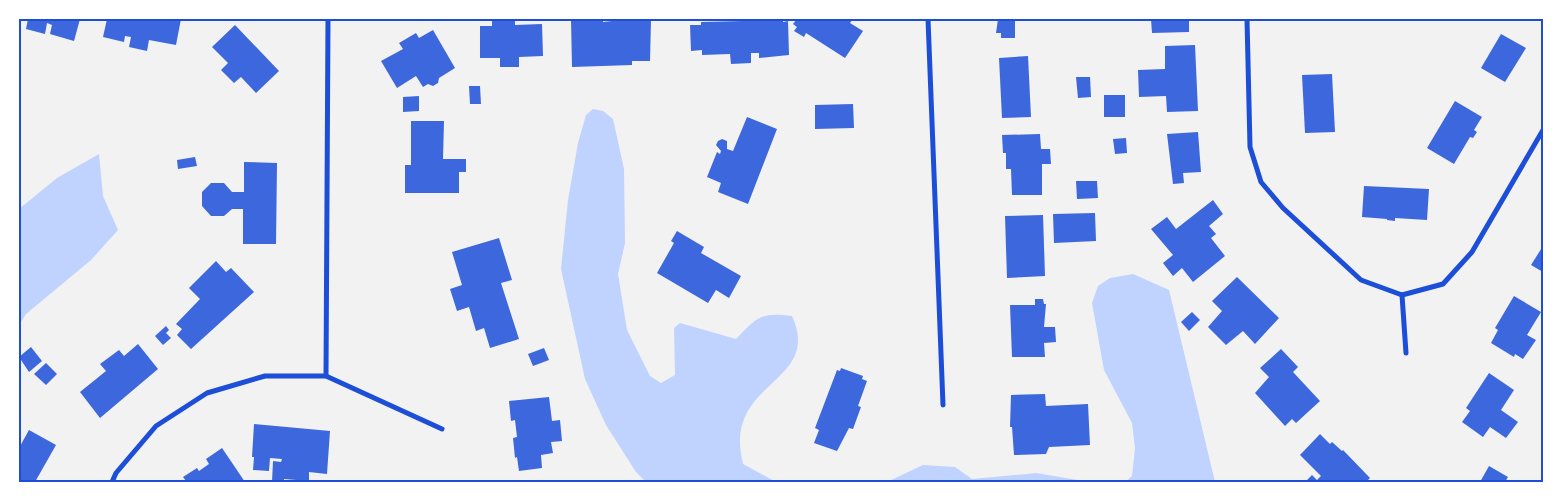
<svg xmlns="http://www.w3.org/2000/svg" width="1562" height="501" font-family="Merriweather,serif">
  <rect width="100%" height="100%" fill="#f2f2f2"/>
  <g fill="#bfd3fe">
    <path d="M593 109 603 111 613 119 624 169 625 243 618 274 627 330 650 376 661 383 675 375 674 328 680 323 736 339C757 317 761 312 792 316 817 371 757 379 743 422 738 436 740 450 743 464L776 482H646L636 472 606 425 585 379 561 269 568 200 578 143 586 115Z"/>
    <path d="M99 154 103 196 118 230 91 260 26 314 19 325V209L57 178Z"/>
    <path d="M1133 274 1169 290 1215 482H1125L1132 476 1135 448 1132 423 1104 370 1092 303 1098 286 1110 278Z"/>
    <path d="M923 465 955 467 972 479 1036 473 1090 482H887Z"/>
  </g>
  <g fill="#3d67dc">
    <path d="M28 19H80L74 41 50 34 52 25 47 23 45 34 26 29Z"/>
    <path d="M107 19H181L176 45 149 40 147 51 129 47 131 37 125 36 124 42 103 37Z"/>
    <path d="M515 19V25L542 24 543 56 519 57V67H500V58H480V26H492V20Z"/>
    <path d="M571 19H603V22L612 21V19L651 20 650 61H632V65L572 67Z"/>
    <path d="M743 19H783V22L788 21 789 55 759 58V53H751V63L731 64 730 54 702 55V50L691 51 690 25H701V22L743 21Z"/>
    <path d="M794 19H850L852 20 850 23 863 31 845 58 806 33 804 37 794 31 797 27 793 24 796 20Z"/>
    <path d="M998 19H1020L1015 21V38H1001V33H996Z"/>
    <path d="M1151 19H1189V32L1152 33Z"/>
    <path d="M235 25 279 71 256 93 241 77 234 83 221 70 228 63 212 47Z"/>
    <path d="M433 30 455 68 439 78 438 83 433 86 428 84 423 87 416 76 397 88 381 61 403 49 399 43 416 33 419 38Z"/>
    <path d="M1501 34 1526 48 1505 82 1481 68Z"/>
    <path d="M1195 45 1198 111 1167 112 1166 96 1139 97 1138 70 1165 69V46Z"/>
    <path d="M1028 56 1031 117 1002 118 999 58Z"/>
    <path d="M1332 74 1335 132 1305 133 1302 75Z"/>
    <path d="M1076 77H1090L1091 97 1078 98Z"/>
    <path d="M469 86H480L481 104H470Z"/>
    <rect x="1104" y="95" width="21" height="22"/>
    <path d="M419 96V111L403 112V97Z"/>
    <path d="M1455 101 1482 117 1474 130 1477 132 1473 138 1470 137 1454 164 1427 148Z"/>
    <path d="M853 104 854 128 815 129V105Z"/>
    <path d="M747 117 777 129 748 204 718 192 721 183 707 177 717 152 720 154 721 151 716 145 718 141 722 139 727 141V149L733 151Z"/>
    <path d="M411 121H444L443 159H466V172H459V193H405V165H411Z"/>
    <path d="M1198 132 1201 172 1183 173 1184 183 1173 184 1167 134Z"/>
    <path d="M1040 134 1041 149H1050L1051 164H1042V195H1012L1011 169H1006V153H1003L1002 135Z"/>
    <path d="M1126 138 1127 153 1115 154 1113 139Z"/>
    <path d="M195 157 197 166 178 169 177 160Z"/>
    <path d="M244 162 277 163 276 244H243V209H232L224 216H211L202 206V192L211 183H224L232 192H244Z"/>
    <path d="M1076 181H1097L1098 198 1077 199Z"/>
    <path d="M1364 186 1429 189 1427 220 1395 218V221L1387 220V219L1362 217Z"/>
    <path d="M1213 200 1223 214 1209 226 1216 234 1211 238 1225 256 1193 282 1182 268 1173 276 1163 263 1173 255 1151 229 1167 217 1176 229Z"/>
    <path d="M1095 213 1096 241 1054 243 1053 214Z"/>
    <path d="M1043 215 1045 276 1007 278 1005 216Z"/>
    <path d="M677 231 704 247 701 253 741 276 729 298 716 290 708 303 657 273 674 243 671 241Z"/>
    <path d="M499 238 512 280 501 283 519 339 490 348 484 328 476 331 469 307 457 311 450 289 462 285 452 252Z"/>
    <path d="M1543 246V272L1531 265Z"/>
    <path d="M216 261 226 272 231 268 254 292 191 349 177 335 182 329 176 324 200 299 189 288Z"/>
    <path d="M1237 277 1279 318 1255 344 1243 331 1226 345 1208 327 1222 311 1212 301Z"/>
    <path d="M1514 296 1541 312 1527 335 1536 340 1523 359 1515 354 1514 357 1491 343 1498 330 1495 328Z"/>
    <path d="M1035 299H1043L1044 304H1046L1044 327H1055L1056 342 1044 343 1045 357H1012L1010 305H1035Z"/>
    <path d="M1192 312 1200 320 1189 331 1181 322Z"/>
    <path d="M166 326 169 330 166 333 171 338 163 345 155 336Z"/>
    <path d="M138 344 158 369 100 418 80 392 106 371 100 364 119 350 124 356Z"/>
    <path d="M31 347 42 361 29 372 19 357Z"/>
    <path d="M544 348 549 360 533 366 528 354Z"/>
    <path d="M1281 349 1298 367 1293 372 1320 401 1296 423 1292 419 1285 426 1255 393 1269 377 1260 368Z"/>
    <path d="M46 363 57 374 46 385 34 374Z"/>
    <path d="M841 368 863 376 862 379 867 381 858 406 861 407 853 429 849 428 837 451 814 443 819 430 815 428 837 370 840 371Z"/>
    <path d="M1489 373 1514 390 1501 410 1518 422 1506 438 1490 427 1483 437 1462 422 1470 411 1466 408Z"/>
    <path d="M1045 394 1046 406 1088 404 1090 445 1049 447 1046 454 1014 455 1012 427H1010L1011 395Z"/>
    <path d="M549 397 552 421 560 420 562 441 551 442 553 453 541 455 542 468 519 471 517 457 515 458 513 438 517 437 515 420 511 421 509 401Z"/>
    <path d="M254 424 330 431 327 474 309 472V481L284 479V482H272L273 461 281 462 282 459 270 458 269 471 253 470 254 457H252Z"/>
    <path d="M29 430 56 445 35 482H19V448Z"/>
    <path d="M1320 434 1330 444 1332 442 1342 451 1343 450 1370 478 1366 482H1305L1312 475 1317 480 1321 476 1300 455Z"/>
    <path d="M222 448 245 482H184L186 481 183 477 197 468 199 471 209 464 206 459Z"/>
    <path d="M1489 466 1508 477 1505 482H1480Z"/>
  </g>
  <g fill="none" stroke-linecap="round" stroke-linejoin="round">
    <g stroke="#1d4ed8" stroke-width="5">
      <path d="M928 19 943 405"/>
      <path d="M1247 19 1250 147 1261 182 1283 208 1361 280 1402 295"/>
      <path d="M1402 295 1443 284 1472 252 1543 130"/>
      <path d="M1402 295 1406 353"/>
      <path d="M326 376 328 19"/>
      <path d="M112 482 116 473 156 426 207 393 265 376H326L442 429"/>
    </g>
  </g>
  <rect width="1562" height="501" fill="none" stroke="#ffffff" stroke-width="40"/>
  <rect x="20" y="20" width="1522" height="461" fill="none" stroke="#1d4ed8" stroke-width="2"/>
</svg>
